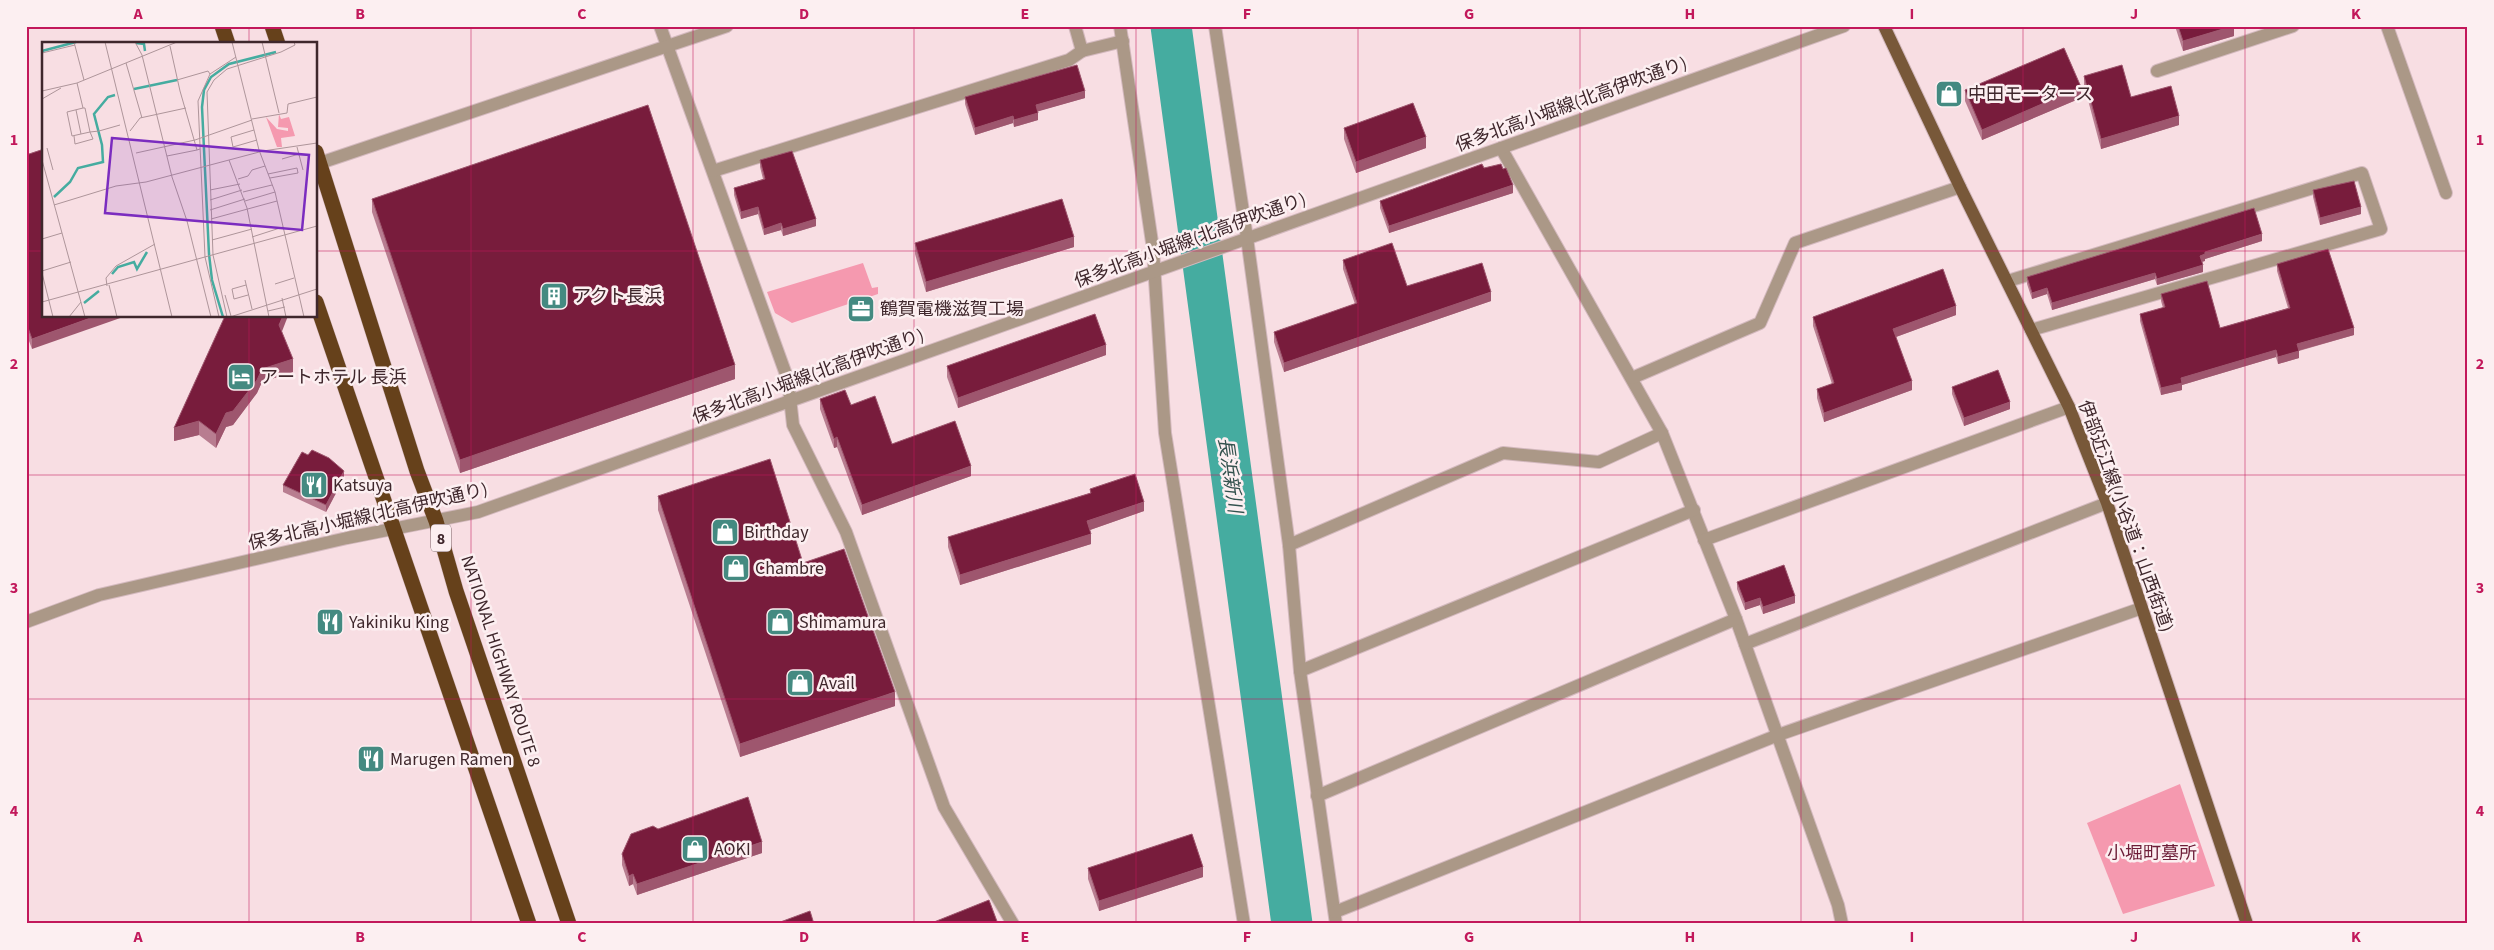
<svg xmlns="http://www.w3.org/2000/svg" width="2494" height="950" font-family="'Source Sans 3','Noto Sans JP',sans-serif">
  <rect width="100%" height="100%" fill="#f8dee3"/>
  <g fill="#f599af">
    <path d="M863 263 872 288 878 287V294L792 323 775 313 767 292Z"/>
    <path d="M2180 784 2215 886 2123 914 2087 823Z"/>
  </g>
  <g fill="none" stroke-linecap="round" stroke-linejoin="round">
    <path stroke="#45aca0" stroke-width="41" d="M1171 26 1292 924"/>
    <g stroke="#d3b9be" stroke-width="14">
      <g id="minor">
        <path d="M660 26 788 380 793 425 846 532 944 807 1013 924"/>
        <path d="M1075 26 1082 51 1123 41"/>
        <path d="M1120 26 1153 249 1165 433 1244 924"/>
        <path d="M1215 26 1247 238 1289 545 1300 671 1336 924"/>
        <path d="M2387 26 2446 193"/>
        <path d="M2157 71 2293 26"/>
        <path d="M1501 148 1662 433 1736 619 1838 905 1842 924"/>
        <path d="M320 163 727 26"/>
        <path d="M713 171 1069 60 1082 51"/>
        <path d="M2008 281 2362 173 2381 229 2031 330"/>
        <path d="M1632 378 1760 323 1795 243 1960 187"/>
        <path d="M1704 540 2069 407"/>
        <path d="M1289 545 1503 453 1599 462 1662 433"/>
        <path d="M26 622 99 595 347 538 478 512 1844 26"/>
        <path d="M1745 644 2107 503"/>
        <path d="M1300 671 1694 510"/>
        <path d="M1317 796 1736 619"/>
        <path d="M1335 912 1778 735 2142 608"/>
      </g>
    </g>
    <g stroke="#d3b9be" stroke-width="14">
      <path id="major" d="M1884 26 1960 187 2069 407 2107 503 2247 924"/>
    </g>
    <g stroke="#d3b9be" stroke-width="16">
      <g id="highway">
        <path d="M222 26 228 44"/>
        <path d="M272 26 278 44"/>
        <path d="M316 152 417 471 436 521 456 591 569 924"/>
        <path d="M316 302 529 924"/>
      </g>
    </g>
    <use href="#minor" stroke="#ab9887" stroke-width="12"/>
    <use href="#major" stroke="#785839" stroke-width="12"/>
    <use href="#highway" stroke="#66411b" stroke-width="15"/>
  </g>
  <g fill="#b87d90">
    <path d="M2175 26H2234V36L2183 51Z"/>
    <path d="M2084 76 2131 97 2179 125 2101 149 2084 85Z"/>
    <path d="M1965 90 2081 98 1982 140 1965 101Z"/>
    <path d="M965 97 1085 98 1038 111V120L1014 127 1013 123 975 135 965 104Z"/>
    <path d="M1344 128 1426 148 1356 173 1344 139Z"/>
    <path d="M44 149 32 349 26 333V155Z"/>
    <path d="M760 160 816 226 783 236 781 230 764 235 758 214 741 219 734 195V188L763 179 760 167Z"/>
    <path d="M1484 168 1503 169 1513 193 1389 233 1380 208V201Z"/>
    <path d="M2313 190 2361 214 2320 225 2313 197Z"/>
    <path d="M372 199 735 379 460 473 372 212Z"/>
    <path d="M2262 241 2205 259V261L2202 262 2203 272 2157 285 2155 279 2052 310 2047 294 2032 299 2027 284V277Z"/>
    <path d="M915 243 1074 247 926 292 915 254Z"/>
    <path d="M1343 260 1407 286 1491 301 1284 372 1274 342V332L1355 304 1343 269Z"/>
    <path d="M2277 264 2354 335 2299 351V358L2278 364 2276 357 2182 385V390L2161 395 2140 321V314L2163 308 2161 301V294L2220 328 2288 308 2277 271Z"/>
    <path d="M1956 315 1896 337 1912 390 1824 422 1817 398V389L1832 384 1813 326V317Z"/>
    <path d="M282 332 293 372 262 382 257 393 233 425 226 427 216 448 199 435 174 441Z"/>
    <path d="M1106 355 958 408 947 377V366Z"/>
    <path d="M1952 387 2010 409 1964 426 1952 394Z"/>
    <path d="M820 399 892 444 971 476 862 515 837 447 834 448 820 409Z"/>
    <path d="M308 455 344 478 326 512 283 492V485Z"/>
    <path d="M1090 489 1144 511 1090 530 1091 544 960 585 948 547V537L1090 493Z"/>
    <path d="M658 496 803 563 895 706 740 757 658 510Z"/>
    <path d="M1737 582 1795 603 1763 614 1760 605 1745 610 1737 589Z"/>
    <path d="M658 829 762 853 637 895 633 884 629 886 622 865V854Z"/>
    <path d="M1088 868 1203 877 1099 911 1088 879Z"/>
  </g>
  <g fill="#9e566e">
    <path d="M2234 26V36L2183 51V41Z"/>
    <path d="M2081 87V98L1982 140V130Z"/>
    <path d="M1085 91V98L1036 112V105Z"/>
    <path d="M1038 113V120L1014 127V120Z"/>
    <path d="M1013 116V123L975 135V128Z"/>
    <path d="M2179 116V125L2101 149V139Z"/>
    <path d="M1426 137V148L1356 173V162Z"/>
    <path d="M1513 185V193L1389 233V226Z"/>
    <path d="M758 207V214L741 219V212Z"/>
    <path d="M2361 207V214L2320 225V218Z"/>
    <path d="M816 219V226L783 236V229Z"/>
    <path d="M781 223V230L764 235V229Z"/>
    <path d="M2262 234V241L2205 259V261L2200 262V256L2205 252Z"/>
    <path d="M1074 237V247L926 292V282Z"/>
    <path d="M2203 265V272L2157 285V279Z"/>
    <path d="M2155 273V279L2052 310V303Z"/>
    <path d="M2047 288V294L2032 299V293Z"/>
    <path d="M1491 292V301L1284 372V363Z"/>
    <path d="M1956 306V315L1893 338V329Z"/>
    <path d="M96 316H126L32 349V339Z"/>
    <path d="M283 316H288L279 339V325Z"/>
    <path d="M2354 328V335L2297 351V344Z"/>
    <path d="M1106 345V355L958 408V398Z"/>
    <path d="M2276 350V357L2182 385V390L2161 395V388L2181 378Z"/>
    <path d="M2299 351V358L2278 364V357Z"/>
    <path d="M293 359V372L262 382 257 393 233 425 226 427 216 448V434L226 413 262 369Z"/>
    <path d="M735 365V379L460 473V460Z"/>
    <path d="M1912 381V390L1824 422V413Z"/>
    <path d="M2010 402V409L1964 426V418Z"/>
    <path d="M199 421V435L174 441V428Z"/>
    <path d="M837 437V447L834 448V439Z"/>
    <path d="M971 466V476L862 515V505Z"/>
    <path d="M344 471V478L326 512V505Z"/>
    <path d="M1144 502V511L1087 531V521Z"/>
    <path d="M1091 534V544L960 585V575Z"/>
    <path d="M1795 596V603L1763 614V607Z"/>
    <path d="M1760 598V605L1745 610V603Z"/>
    <path d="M895 692V706L740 757V744Z"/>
    <path d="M762 842V853L637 895V884Z"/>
    <path d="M1203 867V877L1099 911V901Z"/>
    <path d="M633 874V884L629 886V876Z"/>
  </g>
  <g fill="#781c3c" stroke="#9e566e">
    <path d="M2178 26H2233L2183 41Z"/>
    <path d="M2064 48 2081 87 1982 130 1965 90Z"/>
    <path d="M1077 65 1085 91 1036 105 1038 113 1014 120 1013 116 975 128 965 97Z"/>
    <path d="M2122 65 2131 97 2171 86 2179 116 2101 139 2084 76Z"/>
    <path d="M1413 103 1426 137 1356 162 1344 128Z"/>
    <path d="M648 105 735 365 460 460 372 199Z"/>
    <path d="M44 149V316H96L32 339 26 322V155Z"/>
    <path d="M792 151 816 219 783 229 781 223 764 229 758 207 741 212 734 188 765 179 760 160Z"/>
    <path d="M1482 164 1484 168 1501 164 1503 169 1506 168 1513 185 1389 226 1380 201Z"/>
    <path d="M2354 181 2361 207 2320 218 2313 190Z"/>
    <path d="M1062 199 1074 237 926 282 915 243Z"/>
    <path d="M2254 208 2262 234 2205 252V254L2200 256 2203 265 2157 279 2155 273 2052 303 2047 288 2032 293 2027 277Z"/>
    <path d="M1392 243 1407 286 1482 263 1491 292 1284 363 1274 332 1357 303 1343 260Z"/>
    <path d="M2328 249 2354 328 2297 344 2299 351 2278 357 2276 350 2181 378 2182 383 2161 388 2140 314 2165 307 2161 294 2207 281 2220 328 2290 308 2277 264Z"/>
    <path d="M1943 269 1956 306 1893 329 1912 381 1824 413 1817 389 1834 383 1813 317Z"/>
    <path d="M1095 314 1106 345 958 398 947 366Z"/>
    <path d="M225 316H283L279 325 293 359 262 369 257 380 233 411 226 413 216 434 199 421 174 428Z"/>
    <path d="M1998 370 2010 402 1964 418 1952 387Z"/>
    <path d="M845 390 851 405 875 396 892 444 955 421 971 466 862 505 837 437 834 439 820 399Z"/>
    <path d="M312 450 329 458 344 471 326 505 283 485 302 452 308 455Z"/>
    <path d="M770 459 803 563 844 549 895 692 740 744 658 496Z"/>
    <path d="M1135 474 1144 502 1087 521 1091 534 960 575 948 537 1091 493 1090 489Z"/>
    <path d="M1784 565 1795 596 1763 607 1760 598 1745 603 1737 582Z"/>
    <path d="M748 797 762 842 637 884 633 874 629 876 622 854 631 834 653 826 658 829Z"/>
    <path d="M1192 834 1203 867 1099 901 1088 868Z"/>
    <path d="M989 900 998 924H929Z"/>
    <path d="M810 911 814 924H775Z"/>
  </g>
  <path fill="none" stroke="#c2185b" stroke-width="1" stroke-opacity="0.55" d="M249 26V44M471 26V924M693 26V924M914 26V924M1136 26V924M1358 26V924M1580 26V924M1801 26V924M2023 26V924M2245 26V924M26 251H44M316 251H2468M249 316V924M26 475H2468M26 699H2468"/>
  <defs>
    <g id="shop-square" transform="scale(1.4375)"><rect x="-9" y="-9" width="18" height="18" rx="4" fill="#448a81" stroke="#fceff1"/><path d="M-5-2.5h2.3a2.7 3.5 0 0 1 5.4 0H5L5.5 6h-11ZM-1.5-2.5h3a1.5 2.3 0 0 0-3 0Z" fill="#fff"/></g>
    <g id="building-square" transform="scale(1.4375)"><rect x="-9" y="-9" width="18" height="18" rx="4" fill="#448a81" stroke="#fceff1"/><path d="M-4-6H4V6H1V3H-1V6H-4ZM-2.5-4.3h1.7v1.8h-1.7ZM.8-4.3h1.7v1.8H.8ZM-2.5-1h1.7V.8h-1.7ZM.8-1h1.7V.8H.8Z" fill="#fff"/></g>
    <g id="office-square" transform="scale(1.4375)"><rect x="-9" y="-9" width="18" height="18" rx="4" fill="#448a81" stroke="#fceff1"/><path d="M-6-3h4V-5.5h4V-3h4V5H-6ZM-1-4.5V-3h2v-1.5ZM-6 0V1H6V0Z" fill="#fff"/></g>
    <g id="hotel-square" transform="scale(1.4375)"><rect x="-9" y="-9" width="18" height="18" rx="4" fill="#448a81" stroke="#fceff1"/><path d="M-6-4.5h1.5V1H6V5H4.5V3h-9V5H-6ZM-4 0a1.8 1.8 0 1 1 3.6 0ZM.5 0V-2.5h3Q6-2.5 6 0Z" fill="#fff"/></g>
    <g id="restaurant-square" transform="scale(1.4375)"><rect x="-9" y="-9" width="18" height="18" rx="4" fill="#448a81" stroke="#fceff1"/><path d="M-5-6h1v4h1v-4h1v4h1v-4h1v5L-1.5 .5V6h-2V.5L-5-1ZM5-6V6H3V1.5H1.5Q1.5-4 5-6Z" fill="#fff"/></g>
  </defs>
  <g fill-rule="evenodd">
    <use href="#shop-square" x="1949" y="94"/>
    <use href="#building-square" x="554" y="296"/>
    <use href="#office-square" x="861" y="309"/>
    <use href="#hotel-square" x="241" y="377"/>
    <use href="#restaurant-square" x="314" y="485"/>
    <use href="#shop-square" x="725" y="532"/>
    <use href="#shop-square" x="736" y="568"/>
    <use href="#restaurant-square" x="330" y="622"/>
    <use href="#shop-square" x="780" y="622"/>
    <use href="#shop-square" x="800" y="683"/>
    <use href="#restaurant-square" x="371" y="759"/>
    <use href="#shop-square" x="695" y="849"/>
  </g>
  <g text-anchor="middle" stroke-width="5" stroke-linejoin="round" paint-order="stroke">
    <rect fill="#fceff1" stroke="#786367" stroke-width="1" x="431" y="524.5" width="20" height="27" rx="4"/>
    <g font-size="16" font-weight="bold" fill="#3f272c">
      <text x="441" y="544">8</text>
    </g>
    <g font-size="18" fill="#3f272c" stroke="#fceff1" text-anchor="start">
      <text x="1968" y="100">中田モータース</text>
      <text x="573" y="302">アクト長浜</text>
      <text x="880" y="315">鶴賀電機滋賀工場</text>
      <text x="260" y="383">アートホテル 長浜</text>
      <text x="333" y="491">Katsuya</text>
      <text x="744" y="538">Birthday</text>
      <text x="755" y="574">Chambre</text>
      <text x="349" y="628">Yakiniku King</text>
      <text x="799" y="628">Shimamura</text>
      <text x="819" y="689">Avail</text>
      <text x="390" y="765">Marugen Ramen</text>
      <text x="714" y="855">AOKI</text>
    </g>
    <g font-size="18" fill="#3f272c" stroke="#fceff1">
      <text transform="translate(1571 104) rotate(-20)" y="6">保多北高小堀線(北高伊吹通り)</text>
      <text transform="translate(1190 240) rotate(-20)" y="6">保多北高小堀線(北高伊吹通り)</text>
      <text transform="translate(808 376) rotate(-20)" y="6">保多北高小堀線(北高伊吹通り)</text>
      <text transform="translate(368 516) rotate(-13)" y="6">保多北高小堀線(北高伊吹通り)</text>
      <text transform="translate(2126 516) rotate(70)" y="6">伊部近江線(小谷道：山西街道)</text>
      <text transform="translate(501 661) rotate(72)" y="6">NATIONAL HIGHWAY ROUTE 8</text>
    </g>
    <g font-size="18" fill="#6d1d38" stroke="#fceff1">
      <text x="2152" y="859">小堀町墓所</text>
    </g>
    <g font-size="19" font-style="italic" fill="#33524e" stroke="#fceff1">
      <text transform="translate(1231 475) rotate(82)" y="7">長浜新川</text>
    </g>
  </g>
  <g transform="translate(42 42)">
    <rect width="275" height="275" fill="#f8dee3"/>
    <path d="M237 72 239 77 247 75 253 94 239 96 240 105H235L224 75 235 87 246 89V86L236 85Z" fill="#f599af"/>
    <path fill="none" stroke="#45aca0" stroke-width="2.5" d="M94 1 102 2 103 9M0 9 34 0M92 47 135 38M12 155 28 140 36 126 61 120 60 103 52 72 66 55 73 53M70 232 76 225 92 220 95 227 105 210M42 261 57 249M181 275 170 238 167 212 160 65 162 48 169 35 187 22 234 10"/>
    <path fill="none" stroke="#ae959a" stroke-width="1" d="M32 0 42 38M63 0 130 275M93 0 100 13 130 135 145 179 169 275M190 0 217 108 233 150 262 275M220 0 237 71M128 4 138 49 155 108 158 107M0 11 33 3M84 21 100 76M135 38 166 29 168 32M35 41 41 66M0 49 35 41 135 0M0 57 19 46M34 68 39 92M210 77 245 71 246 62 275 55M212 88 189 95 191 105 215 98M88 89 98 76 144 66M32 94 33 102 51 97 48 90 43 66H41L25 70 30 94 48 90 57 89 78 83M255 105 261 128M5 106 11 128M94 111 153 98 210 78M125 114 155 108M240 117 257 112M0 118 43 275M187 118 205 166 227 275M226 132 255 126 256 131 228 136M196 137 206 134 210 128 223 124M168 148 198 142M201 150 230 143M168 158 200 148M203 159 233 150M12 163 74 144 104 140 221 109 275 101M168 168 203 157M169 177 235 159M210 195 241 185M0 197 20 191M170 198 210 187M0 229 29 220M0 231 11 275M203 238 210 267M233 242 252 236M67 243 75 275M204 243 190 247 192 257 206 253M65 244 64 236 74 224 113 202M183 253 189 274M240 256 244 275M0 260 275 184M226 269 243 265M27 275 39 260M177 275 163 215 156 59 168 32 194 15M185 275 171 213 165 50 172 38 185 27 239 10 253 3 252 0M188 275 275 247"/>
    <path fill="#7b2cbf" fill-opacity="0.15" stroke="#7b2cbf" stroke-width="2.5" d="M70 96 267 113 260 188 63 171Z"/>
    <rect width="275" height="275" fill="none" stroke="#3f272c" stroke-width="2.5"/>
  </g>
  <rect width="2494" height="950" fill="none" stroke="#fceff1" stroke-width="55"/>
  <rect x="28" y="28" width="2438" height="894" fill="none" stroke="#c2185b" stroke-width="2"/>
  <g font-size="16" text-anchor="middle" font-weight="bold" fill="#c2185b">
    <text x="138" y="19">A</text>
    <text x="360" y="19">B</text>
    <text x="582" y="19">C</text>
    <text x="804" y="19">D</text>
    <text x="1025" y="19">E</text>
    <text x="1247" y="19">F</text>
    <text x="1469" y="19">G</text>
    <text x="1690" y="19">H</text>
    <text x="1912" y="19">I</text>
    <text x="2134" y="19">J</text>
    <text x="2356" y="19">K</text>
    <text x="14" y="145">1</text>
    <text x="2480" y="145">1</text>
    <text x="14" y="369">2</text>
    <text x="2480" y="369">2</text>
    <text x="14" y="593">3</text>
    <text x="2480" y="593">3</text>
    <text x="14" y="816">4</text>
    <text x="2480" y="816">4</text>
    <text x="138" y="942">A</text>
    <text x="360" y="942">B</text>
    <text x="582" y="942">C</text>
    <text x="804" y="942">D</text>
    <text x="1025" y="942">E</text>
    <text x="1247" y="942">F</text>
    <text x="1469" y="942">G</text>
    <text x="1690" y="942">H</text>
    <text x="1912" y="942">I</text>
    <text x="2134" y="942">J</text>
    <text x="2356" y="942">K</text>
  </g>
</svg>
